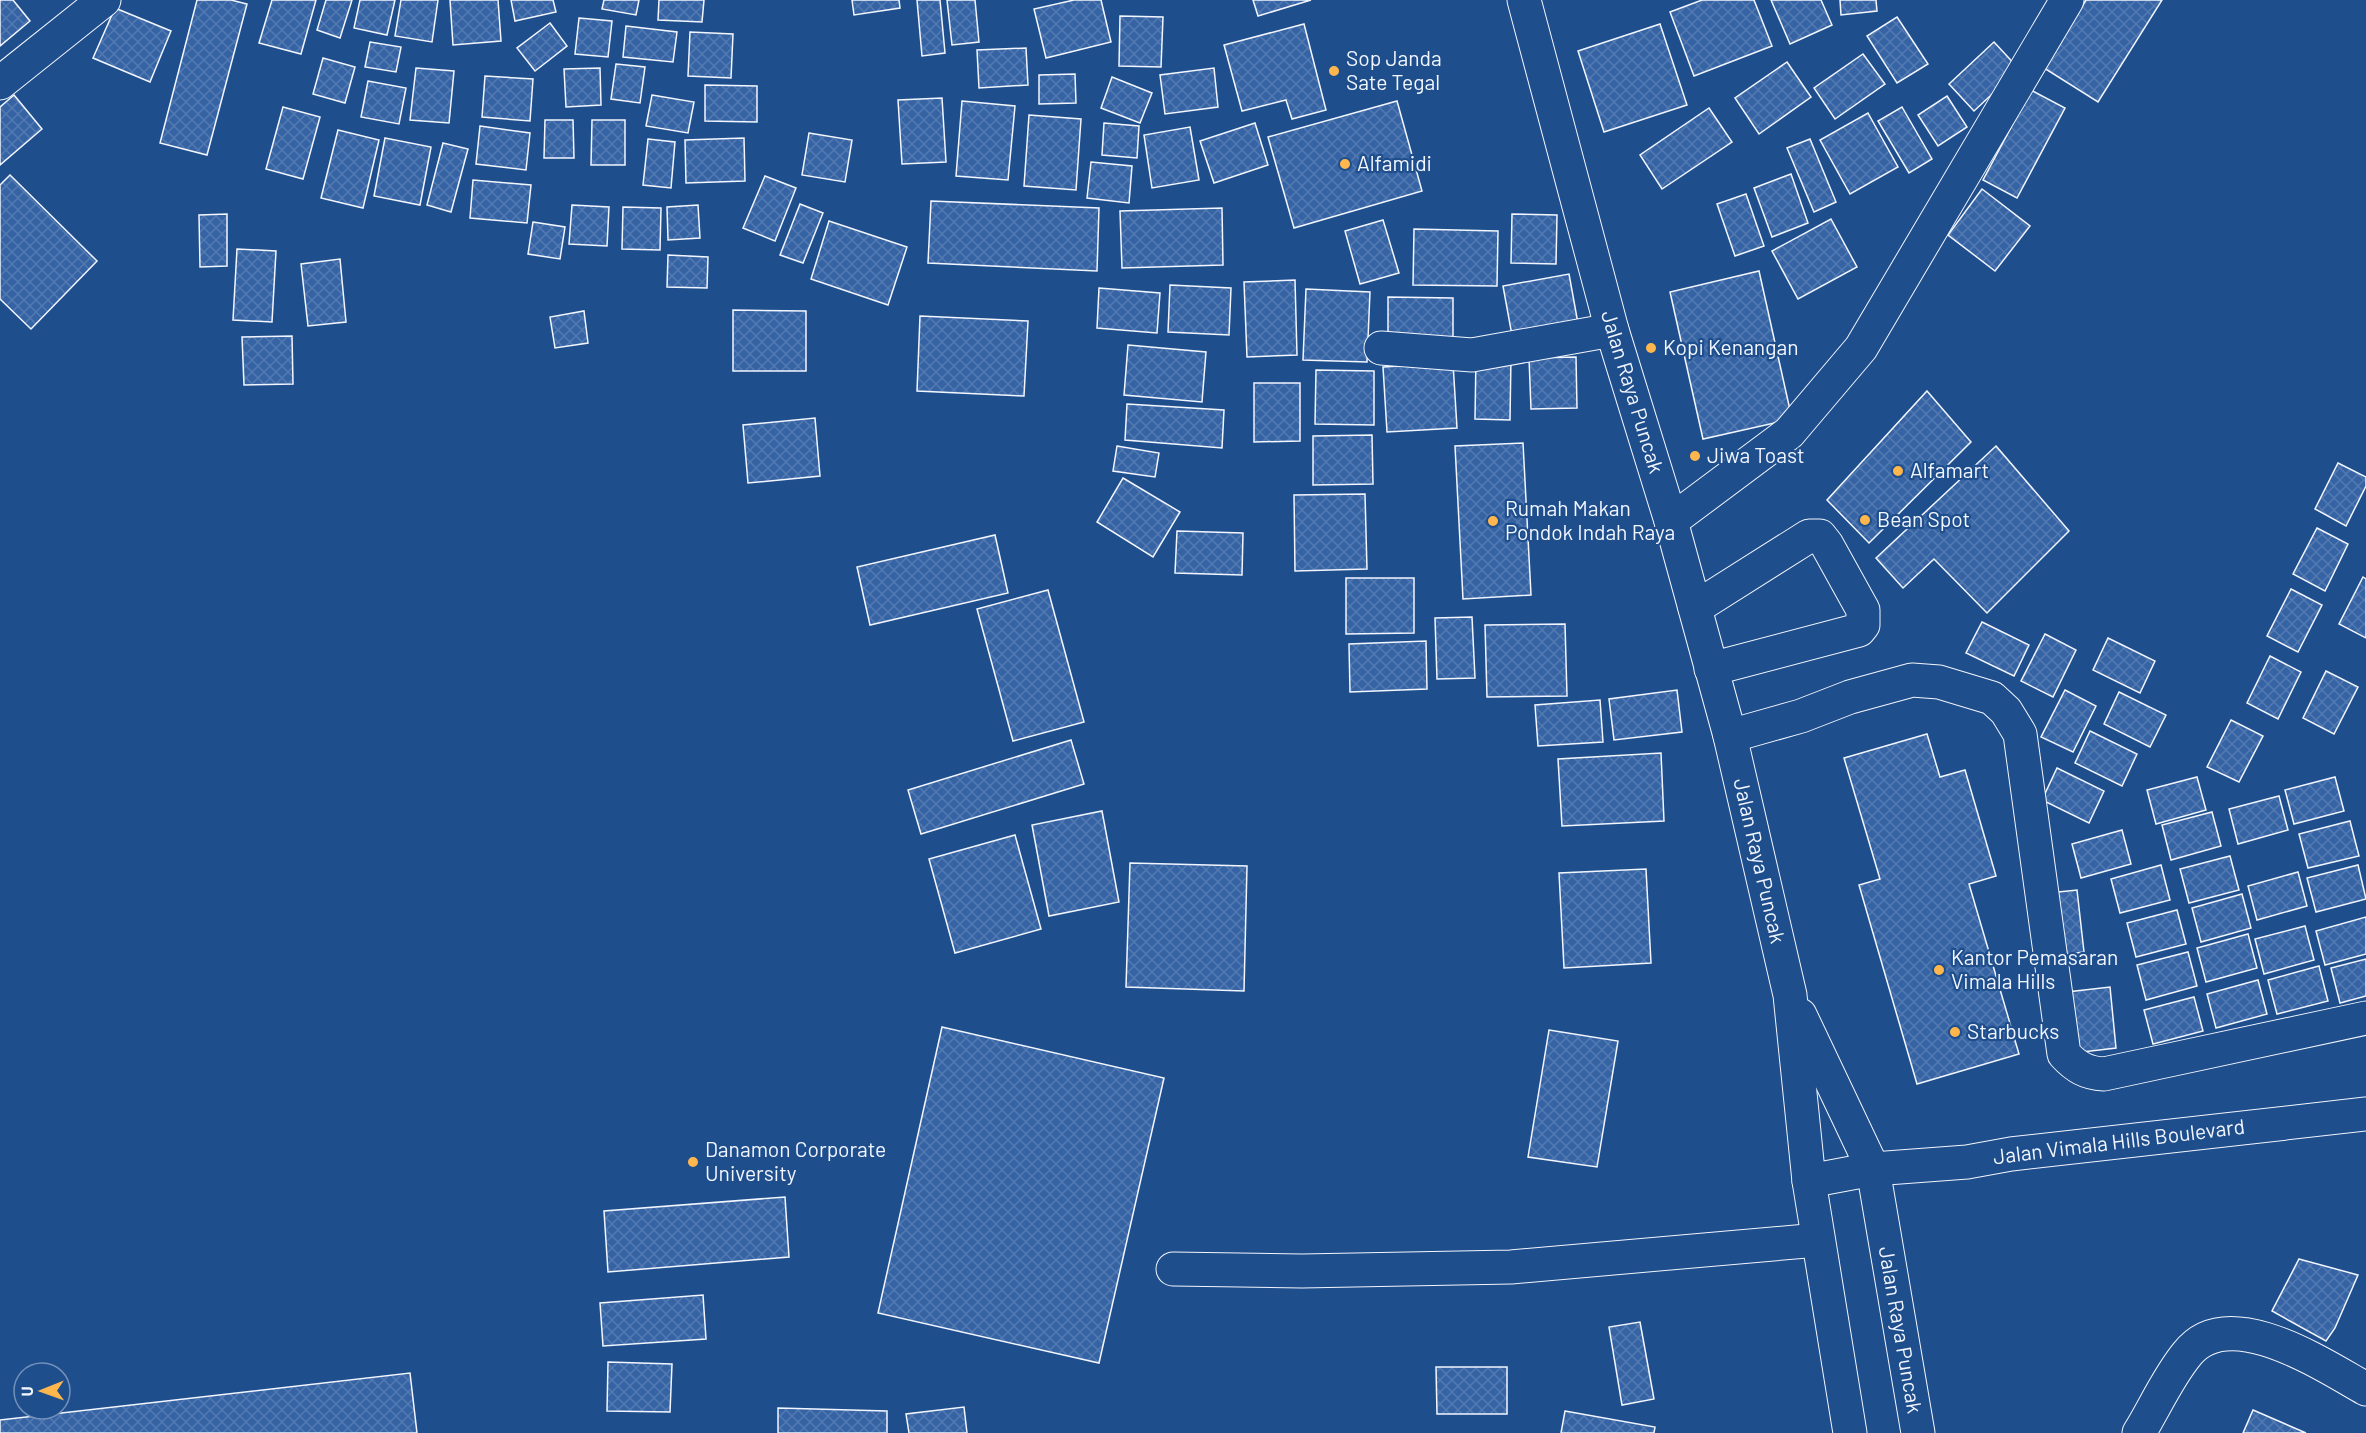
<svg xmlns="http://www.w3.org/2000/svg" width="2366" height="1433" font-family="Barlow,sans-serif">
  <defs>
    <pattern id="building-cross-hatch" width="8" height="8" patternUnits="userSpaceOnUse" patternTransform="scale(1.5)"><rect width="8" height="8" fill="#3563a3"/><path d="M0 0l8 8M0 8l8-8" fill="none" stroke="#537ab1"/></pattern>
  </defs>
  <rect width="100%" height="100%" fill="#1f4e8c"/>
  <g fill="url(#building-cross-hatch)" stroke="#f2f6ff" stroke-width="1.5">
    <path d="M0 0H13L30 21 0 46Z"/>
    <path d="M197 0H231L247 4 207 155 160 143Z"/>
    <path d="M272 0H316L301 54 259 43Z"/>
    <path d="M326 0H352L340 38 317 30Z"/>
    <path d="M360 0H395L387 35 354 28Z"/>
    <path d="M401 0H438L432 42 395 36Z"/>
    <path d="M450 0H498L501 41 453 45Z"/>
    <path d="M511 0H553L556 12 515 21Z"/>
    <path d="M604 0H639L636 15 602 9Z"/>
    <path d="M659 0H704L702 22 658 20Z"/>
    <path d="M852 0H899L900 8 854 15Z"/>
    <path d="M917 0H940L945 53 922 56Z"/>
    <path d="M947 0H975L979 42 952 45Z"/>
    <path d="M1074 0H1101L1111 42 1046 58 1034 9Z"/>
    <path d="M1253 0H1311L1258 16Z"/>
    <path d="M1702 0H1754L1772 46 1694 76 1670 12Z"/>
    <path d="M1771 0H1821L1832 25 1790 44Z"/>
    <path d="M1840 0H1876L1877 11 1841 15Z"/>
    <path d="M2086 0H2162L2098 102 2044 68Z"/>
    <path d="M115 8 171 31 150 82 93 58Z"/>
    <path d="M1120 16 1163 17 1161 67 1119 66Z"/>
    <path d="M1897 17 1928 64 1897 83 1867 36Z"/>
    <path d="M579 18 612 21 608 57 575 54Z"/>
    <path d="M550 23 567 46 535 71 517 48Z"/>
    <path d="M1304 24 1326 110 1292 119 1286 100 1242 111 1224 45Z"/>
    <path d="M1660 24 1687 105 1604 132 1578 51Z"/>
    <path d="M626 26 677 32 673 62 623 57Z"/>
    <path d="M690 32 733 34 731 78 688 76Z"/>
    <path d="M370 42 401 47 396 72 365 67Z"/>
    <path d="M1994 42 2019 69 1974 111 1949 84Z"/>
    <path d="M1026 48 1028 85 979 88 977 50Z"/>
    <path d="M1863 54 1885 84 1835 119 1814 88Z"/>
    <path d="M323 58 355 67 345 103 313 94Z"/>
    <path d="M1787 62 1811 97 1759 134 1735 98Z"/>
    <path d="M616 64 645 67 640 103 611 99Z"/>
    <path d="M416 68 454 71 449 123 410 120Z"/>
    <path d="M600 68 601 105 566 107 564 69Z"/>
    <path d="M1214 68 1218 107 1165 114 1160 75Z"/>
    <path d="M1075 74 1076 103 1039 104V75Z"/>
    <path d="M485 76 533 79 530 121 482 117Z"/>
    <path d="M1112 77 1152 93 1140 123 1101 108Z"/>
    <path d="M368 81 406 88 399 124 361 117Z"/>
    <path d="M705 85 757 86V122L705 121Z"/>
    <path d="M2031 90 2065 108 2017 198 1983 180Z"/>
    <path d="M14 95 42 129 0 165V107Z"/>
    <path d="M652 95 694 102 688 133 646 126Z"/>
    <path d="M1947 96 1967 127 1938 146 1918 115Z"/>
    <path d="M942 98 946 162 902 164 898 100Z"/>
    <path d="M962 101 1015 106 1008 180 956 176Z"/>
    <path d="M1397 101 1422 191 1294 228 1268 137Z"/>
    <path d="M283 107 320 117 303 179 266 169Z"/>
    <path d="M1902 107 1932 159 1909 173 1878 121Z"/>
    <path d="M1709 108 1732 142 1662 189 1640 155Z"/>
    <path d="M1868 113 1898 167 1850 194 1820 140Z"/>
    <path d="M1029 115 1081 119 1076 190 1024 186Z"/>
    <path d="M545 120H573L574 158H544Z"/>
    <path d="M592 120H625V165H591Z"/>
    <path d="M1104 123 1139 126 1137 158 1102 155Z"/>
    <path d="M1255 123 1268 165 1214 183 1200 141Z"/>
    <path d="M480 126 530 133 526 170 476 164Z"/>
    <path d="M1190 127 1199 180 1152 188 1144 135Z"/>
    <path d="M338 130 379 140 363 208 321 198Z"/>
    <path d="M809 133 852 140 845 182 802 175Z"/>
    <path d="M385 138 431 147 420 205 374 196Z"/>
    <path d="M744 138 745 181 686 183 685 140Z"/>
    <path d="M648 139 675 142 671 188 643 185Z"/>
    <path d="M1810 139 1836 202 1814 212 1787 148Z"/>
    <path d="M443 143 468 149 451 212 427 205Z"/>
    <path d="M1091 162 1132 166 1129 203 1087 198Z"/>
    <path d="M1791 174 1808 223 1772 237 1754 188Z"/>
    <path d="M10 175 97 261 31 329 0 299V185Z"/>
    <path d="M765 176 796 188 775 241 743 228Z"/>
    <path d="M473 180 531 185 527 223 470 218Z"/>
    <path d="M1982 189 2030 226 1995 271 1948 235Z"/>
    <path d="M1746 194 1764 246 1735 256 1717 204Z"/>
    <path d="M931 201 1099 208 1097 271 928 263Z"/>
    <path d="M800 204 823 213 803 263 780 255Z"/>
    <path d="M572 205 609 207 607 246 569 244Z"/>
    <path d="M698 205 700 238 668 240 667 207Z"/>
    <path d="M623 207 661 208 660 250 622 249Z"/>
    <path d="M1222 208 1223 265 1122 268 1120 211Z"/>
    <path d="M227 214V266L200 267 199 215Z"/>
    <path d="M1512 214 1557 215 1556 264 1511 263Z"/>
    <path d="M1831 219 1857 267 1798 299 1772 251Z"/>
    <path d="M1383 220 1399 273 1360 284 1345 231Z"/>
    <path d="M829 221 907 247 888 305 811 279Z"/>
    <path d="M533 222 565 227 560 259 528 254Z"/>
    <path d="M1414 229 1498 231 1497 286 1413 285Z"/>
    <path d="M237 249 276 251 272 322 233 320Z"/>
    <path d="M668 255 708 257 707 288 667 287Z"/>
    <path d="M340 259 346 322 308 326 301 264Z"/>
    <path d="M1759 271 1792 419 1703 439 1670 292Z"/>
    <path d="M1569 274 1579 329 1513 341 1503 286Z"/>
    <path d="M1295 280 1297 355 1247 357 1244 282Z"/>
    <path d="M1170 285 1231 288 1229 335 1168 332Z"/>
    <path d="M1099 288 1160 293 1157 333 1097 328Z"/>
    <path d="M1306 289 1370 292 1367 362 1303 360Z"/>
    <path d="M1388 297 1453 298V343H1388Z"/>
    <path d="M733 310 806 311V371H733Z"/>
    <path d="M584 311 588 343 555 348 550 317Z"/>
    <path d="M920 316 1028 321 1024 396 917 391Z"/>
    <path d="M292 336 293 384 244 385 242 337Z"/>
    <path d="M1128 345 1206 352 1202 402 1124 395Z"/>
    <path d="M1476 356H1511L1510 420 1475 419Z"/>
    <path d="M1576 357 1577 408 1531 409 1529 358Z"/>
    <path d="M1453 363 1457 428 1387 432 1383 367Z"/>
    <path d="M1316 370 1374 371V425L1315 424Z"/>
    <path d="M1254 383H1300V441L1254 442Z"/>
    <path d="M1927 391 1971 442 1869 543 1827 500Z"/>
    <path d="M1127 404 1224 410 1222 448 1125 440Z"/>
    <path d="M815 418 820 476 748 483 743 425Z"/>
    <path d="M1372 435 1373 484 1313 485V436Z"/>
    <path d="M1523 443 1531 595 1463 599 1455 446Z"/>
    <path d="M1117 446 1159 453 1155 477 1113 471Z"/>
    <path d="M1996 446 2069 531 1987 613 1934 559 1903 588 1876 558Z"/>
    <path d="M2338 463 2366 477V486L2346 526 2315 509Z"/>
    <path d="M1123 478 1180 512 1153 557 1097 522Z"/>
    <path d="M1365 494 1367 569 1295 571 1294 495Z"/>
    <path d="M2317 528 2348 544 2325 591 2293 574Z"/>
    <path d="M1177 531 1243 533 1242 575 1175 573Z"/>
    <path d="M995 535 1008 593 870 625 857 567Z"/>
    <path d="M2363 577 2366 579V638L2339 624Z"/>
    <path d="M1346 578H1414V633L1346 634Z"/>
    <path d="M2291 589 2322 605 2298 652 2267 636Z"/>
    <path d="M1048 590 1084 722 1013 741 977 609Z"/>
    <path d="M1472 617 1475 678 1437 679 1435 618Z"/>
    <path d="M1982 622 2029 645 2014 676 1966 653Z"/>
    <path d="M1565 624 1567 696 1487 697 1485 625Z"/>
    <path d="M2045 634 2076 650 2053 697 2021 681Z"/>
    <path d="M2108 638 2155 661 2140 693 2093 670Z"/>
    <path d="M1426 641 1427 689 1350 692 1349 644Z"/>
    <path d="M2270 656 2301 672 2278 719 2247 703Z"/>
    <path d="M2326 671 2358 687 2334 734 2303 718Z"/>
    <path d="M1677 690 1682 732 1614 740 1609 699Z"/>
    <path d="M2065 690 2096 706 2073 752 2041 737Z"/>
    <path d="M2119 692 2166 715 2150 747 2104 724Z"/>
    <path d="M1600 700 1603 742 1538 746 1535 705Z"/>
    <path d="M2231 720 2263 736 2239 782 2207 767Z"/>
    <path d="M2090 731 2137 754 2122 786 2075 763Z"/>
    <path d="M1927 734 1940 777 1965 770 1996 876 1969 884 2019 1054 1917 1084 1859 885 1880 879 1844 758Z"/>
    <path d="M1071 740 1084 784 921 834 908 790Z"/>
    <path d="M1661 753 1664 821 1562 826 1558 759Z"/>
    <path d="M2057 768 2104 791 2089 823 2042 800Z"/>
    <path d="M2197 777 2206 810 2156 824 2147 790Z"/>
    <path d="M2335 777 2344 811 2294 824 2285 790Z"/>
    <path d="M2279 796 2288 830 2238 844 2229 809Z"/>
    <path d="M1102 811 1119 902 1049 916 1032 825Z"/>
    <path d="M2212 812 2221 846 2171 860 2162 825Z"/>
    <path d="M2350 821 2359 856 2308 868 2299 834Z"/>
    <path d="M2122 830 2131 864 2081 878 2072 844Z"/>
    <path d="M1015 835 1041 929 955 953 929 859Z"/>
    <path d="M2230 856 2239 890 2189 903 2180 869Z"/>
    <path d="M1130 863 1247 866 1244 991 1126 987Z"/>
    <path d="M2161 865 2170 900 2120 913 2111 879Z"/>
    <path d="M2358 865 2366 899 2316 912 2307 878Z"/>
    <path d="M1646 869 1651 963 1564 968 1559 873Z"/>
    <path d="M2298 872 2307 906 2257 920 2248 886Z"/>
    <path d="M2077 890 2084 952 2056 956 2049 893Z"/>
    <path d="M2242 894 2251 928 2201 942 2192 908Z"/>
    <path d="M2177 910 2186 944 2136 957 2127 923Z"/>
    <path d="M2366 917V954L2325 965 2316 931Z"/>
    <path d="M2305 926 2314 960 2264 974 2255 939Z"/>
    <path d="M2248 934 2257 968 2206 982 2197 948Z"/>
    <path d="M2188 952 2197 986 2146 1000 2137 965Z"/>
    <path d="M2366 959V996L2340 1003 2331 968Z"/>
    <path d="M2319 966 2328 1001 2277 1014 2268 980Z"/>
    <path d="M2258 980 2267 1014 2216 1028 2207 994Z"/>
    <path d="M2110 987 2116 1048 2074 1053 2067 992Z"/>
    <path d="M2194 997 2203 1031 2153 1044 2144 1010Z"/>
    <path d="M942 1027 1164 1078 1099 1363 878 1313Z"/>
    <path d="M1549 1030 1618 1041 1597 1167 1528 1157Z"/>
    <path d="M785 1197 789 1257 608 1272 604 1211Z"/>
    <path d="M2299 1259 2358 1275 2335 1328 2326 1341 2272 1311Z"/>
    <path d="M703 1295 706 1339 603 1346 600 1303Z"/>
    <path d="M1640 1322 1654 1399 1622 1405 1609 1327Z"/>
    <path d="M608 1362 672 1364 670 1412 607 1411Z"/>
    <path d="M1436 1367H1507V1414H1437Z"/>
    <path d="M410 1373 417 1433H0V1420Z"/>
    <path d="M964 1407 967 1433H909L906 1414Z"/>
    <path d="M778 1408 887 1411V1433H778Z"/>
    <path d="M2253 1410 2306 1433H2243Z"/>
    <path d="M1565 1411 1655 1427 1654 1433H1561Z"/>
  </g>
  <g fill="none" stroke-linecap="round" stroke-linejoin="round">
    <g stroke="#f2f6ff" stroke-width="35">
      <g id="minor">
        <path d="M0 83 104 0"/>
        <path d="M1381 348 1472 355 1612 330"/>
        <path d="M1671 521 1789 433 1861 348 2067 0"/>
        <path d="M1695 608 1809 536H1820L1827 545 1863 610V625L1859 630 1711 669"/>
        <path d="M1730 736 1801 716 1850 697 1912 680 1939 682 1992 698 2006 711 2020 734 2064 1054C2076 1067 2086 1073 2104 1074L2366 1018"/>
        <path d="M1809 1181 1873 1169 1967 1162 2011 1154 2366 1114"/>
        <path d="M1173 1269 1302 1271 1511 1267 1818 1240"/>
        <path d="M2139 1433C2155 1407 2168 1377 2187 1354 2228 1301 2323 1365 2366 1389"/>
      </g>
    </g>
    <g stroke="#f2f6ff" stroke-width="35">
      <g id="highway">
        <path d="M1524 0 1612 330 1671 521 1730 736 1790 995 1809 1181 1850 1433"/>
        <path d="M1800 1015 1873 1169 1918 1433"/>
      </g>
    </g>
    <use href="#minor" stroke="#1f4e8c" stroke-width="33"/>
    <use href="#highway" stroke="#1f4e8c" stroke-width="33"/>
  </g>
  <g fill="#ffb74d" stroke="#1f4e8c" stroke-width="2">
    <circle cx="1334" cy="71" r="6"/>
    <circle cx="1345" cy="164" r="6"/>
    <circle cx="1651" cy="348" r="6"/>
    <circle cx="1695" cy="456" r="6"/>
    <circle cx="1898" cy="471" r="6"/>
    <circle cx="1865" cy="520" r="6"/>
    <circle cx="1493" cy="521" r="6"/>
    <circle cx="1939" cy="970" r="6"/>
    <circle cx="1955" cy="1032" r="6"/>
    <circle cx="693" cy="1162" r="6"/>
  </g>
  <g text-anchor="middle" stroke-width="4.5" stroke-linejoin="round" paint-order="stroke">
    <g font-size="21" fill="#f2f6ff" stroke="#1f4e8c" text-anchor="start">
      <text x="1346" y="66">Sop Janda<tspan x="1346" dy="24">Sate Tegal</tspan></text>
      <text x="1357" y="171">Alfamidi</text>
      <text x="1663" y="355">Kopi Kenangan</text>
      <text x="1707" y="463">Jiwa Toast</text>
      <text x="1910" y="478">Alfamart</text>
      <text x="1505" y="516">Rumah Makan<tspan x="1505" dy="24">Pondok Indah Raya</tspan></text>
      <text x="1877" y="527">Bean Spot</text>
      <text x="1951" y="965">Kantor Pemasaran<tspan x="1951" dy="24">Vimala Hills</tspan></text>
      <text x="1967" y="1039">Starbucks</text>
      <text x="705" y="1157">Danamon Corporate<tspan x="705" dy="24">University</tspan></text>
    </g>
    <g font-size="21" fill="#f2f6ff" stroke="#1f4e8c">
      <text transform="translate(1632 392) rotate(73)" y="7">Jalan Raya Puncak</text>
      <text transform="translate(1759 861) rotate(77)" y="7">Jalan Raya Puncak</text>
      <text transform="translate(2119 1142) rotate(-7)" y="7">Jalan Vimala Hills Boulevard</text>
      <text transform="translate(1900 1330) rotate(80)" y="7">Jalan Raya Puncak</text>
    </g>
  </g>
  <g transform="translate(42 1391) rotate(269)"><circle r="28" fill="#1f4e8c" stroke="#7391ba" stroke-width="1.5"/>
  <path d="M0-4.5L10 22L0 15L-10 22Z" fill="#ffb74d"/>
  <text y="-9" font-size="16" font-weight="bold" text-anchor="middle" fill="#f2f6ff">U</text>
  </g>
</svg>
